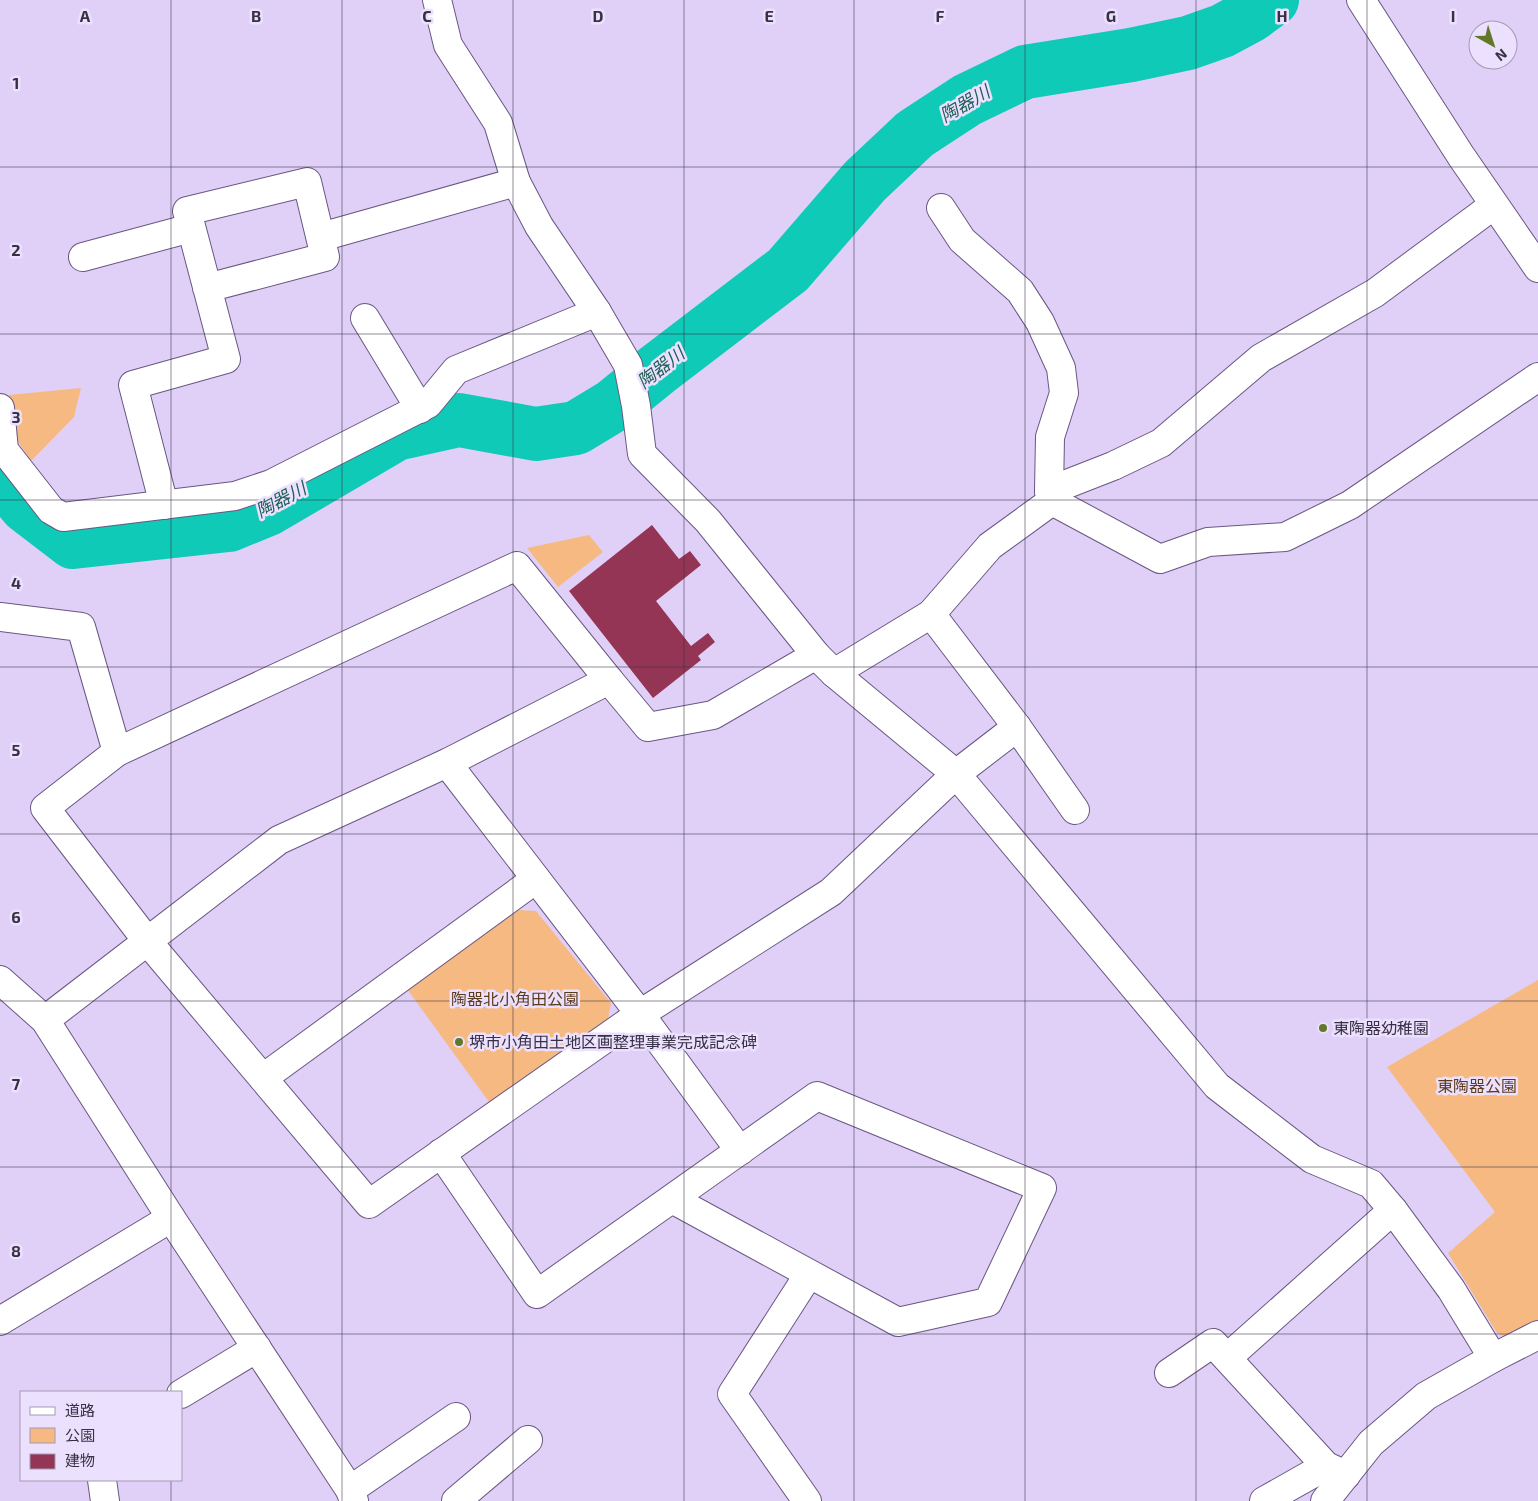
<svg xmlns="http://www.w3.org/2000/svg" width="1538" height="1501" font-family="'Exo 2','Noto Sans JP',sans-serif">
  <rect width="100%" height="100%" fill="#e0d0f8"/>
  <g fill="#f7b982">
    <path d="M81 388 74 417 31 461 19 443 12 425 9 395Z"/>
    <path d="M589 535 603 552 558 587 527 548Z"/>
    <path d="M519 910 536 911 611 1003 608 1019 489 1102 407 989Z"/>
    <path d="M1538 980V1323L1507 1338 1497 1333 1448 1253 1495 1212 1387 1067Z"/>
  </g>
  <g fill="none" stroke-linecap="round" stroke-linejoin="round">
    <path stroke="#0fcab7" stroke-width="54" d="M0 475 26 506 73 542 229 525 268 509 396 434 459 420 536 434 576 428 614 405 657 370 788 270 865 181 915 134 967 100 1025 72 1131 55 1188 43 1222 31 1250 16 1272 0"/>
  </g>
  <path fill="#953555" d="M652 525 679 559 690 551 701 565 656 601 691 646 708 633 715 642 698 656 701 660 653 698 569 591Z"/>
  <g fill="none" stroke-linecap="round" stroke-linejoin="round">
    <g stroke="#695782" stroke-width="30">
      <g id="minor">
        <path d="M437 0 448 45 498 123 516 182 539 226 597 312 628 365 636 406 642 454 708 521 816 655 834 673 956 774 1217 1086 1312 1159 1371 1184 1393 1210 1451 1289 1493 1358"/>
        <path d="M1361 0 1461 156 1538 268"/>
        <path d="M941 208 962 240 1020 291 1040 322 1061 368 1064 393 1050 437 1049 491 1052 501"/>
        <path d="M321 237 516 182"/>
        <path d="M83 257 191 228"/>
        <path d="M365 318 420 409"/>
        <path d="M0 408 4 450 51 510 63 517 235 496 271 484 428 404 456 370 597 312"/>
        <path d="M1049 491 1113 466 1161 443 1261 358 1375 293 1494 205"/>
        <path d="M164 505 133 385 226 359 187 211 307 182 325 257 207 288"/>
        <path d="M931 614 1017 727 1075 810"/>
        <path d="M0 617 81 627 117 752"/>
        <path d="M834 673 931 614 990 546 1052 501 1160 559 1208 542 1285 537 1350 505 1538 377"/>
        <path d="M609 680 517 566 117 752 45 808 148 942 369 1204 640 1014 831 892 956 774 1017 727"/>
        <path d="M447 763 640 1014 740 1151"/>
        <path d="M0 980 45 1020 171 1218 350 1490 354 1501"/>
        <path d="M45 1020 279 840 447 763 609 680 648 727 713 715 816 655"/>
        <path d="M263 1078 536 879"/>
        <path d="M441 1153 537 1294 817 1096 1042 1188 988 1302 898 1322 672 1199"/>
        <path d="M0 1321 171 1218"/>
        <path d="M1227 1358 1393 1210"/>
        <path d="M1169 1373 1213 1343 1326 1466 1346 1475"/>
        <path d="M181 1394 257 1348"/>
        <path d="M102 1480 105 1501"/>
        <path d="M350 1490 456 1417"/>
        <path d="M456 1501 528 1440"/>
        <path d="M807 1501 732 1394 809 1274"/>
        <path d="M1264 1501 1326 1466"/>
        <path d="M1325 1501 1371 1443 1426 1396 1493 1358 1538 1335"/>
      </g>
    </g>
    <use href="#minor" stroke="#fff" stroke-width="28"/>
  </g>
  <path fill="none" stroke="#383043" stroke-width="1" stroke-opacity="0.55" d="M171 0V1392M342 0V1501M513 0V1501M684 0V1501M854 0V1501M1025 0V1501M1196 0V1501M1367 0V1501M0 167H1538M0 334H1538M0 500H1538M0 667H1538M0 834H1538M0 1001H1538M0 1167H1538M0 1334H1538M171 1480V1501"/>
  <g fill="#627728" stroke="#ebe0fe" stroke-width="2">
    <circle cx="1323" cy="1028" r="5"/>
    <circle cx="459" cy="1042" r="5"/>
  </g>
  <g text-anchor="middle" stroke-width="5" stroke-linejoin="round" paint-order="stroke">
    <g font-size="16" fill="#5c3b1c" stroke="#ebe0fe">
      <text x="515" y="1005">陶器北小角田公園</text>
      <text x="1477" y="1092">東陶器公園</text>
    </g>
    <g font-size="16" fill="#383043" stroke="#ebe0fe" text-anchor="start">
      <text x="1333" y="1034">東陶器幼稚園</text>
      <text x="469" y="1048">堺市小角田土地区画整理事業完成記念碑</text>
    </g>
    <g font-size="18" font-style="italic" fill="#1f5e55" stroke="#ebe0fe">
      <text transform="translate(965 104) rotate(-30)" y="6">陶器川</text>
      <text transform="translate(661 368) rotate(-38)" y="6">陶器川</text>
      <text transform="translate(281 500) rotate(-28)" y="6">陶器川</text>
    </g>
  </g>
  <g font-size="16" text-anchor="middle" font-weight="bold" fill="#383043" stroke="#ebe0fe" stroke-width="5" stroke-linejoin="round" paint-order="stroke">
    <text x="85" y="22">A</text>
    <text x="256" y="22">B</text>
    <text x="427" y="22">C</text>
    <text x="598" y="22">D</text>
    <text x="769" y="22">E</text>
    <text x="940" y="22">F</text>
    <text x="1111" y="22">G</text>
    <text x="1282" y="22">H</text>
    <text x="1453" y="22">I</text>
    <text x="16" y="89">1</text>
    <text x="16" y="256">2</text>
    <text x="16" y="423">3</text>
    <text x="16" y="589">4</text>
    <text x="16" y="756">5</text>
    <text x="16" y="923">6</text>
    <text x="16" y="1090">7</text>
    <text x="16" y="1257">8</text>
  </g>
  <rect x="20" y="1391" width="162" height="90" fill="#ebe0fe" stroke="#a39ab3"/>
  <rect x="30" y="1407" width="25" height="8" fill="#ffffff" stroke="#a39ab3"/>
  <text x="65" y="1416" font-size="15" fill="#383043">道路</text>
  <rect x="30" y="1428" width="25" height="15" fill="#f7b982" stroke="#a39ab3"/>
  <text x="65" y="1441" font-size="15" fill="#383043">公園</text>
  <rect x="30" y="1454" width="25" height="15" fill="#953555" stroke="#a39ab3"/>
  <text x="65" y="1466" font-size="15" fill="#383043">建物</text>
  <g transform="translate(1493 45) rotate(141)"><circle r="24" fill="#ebe0fe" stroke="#a39ab3"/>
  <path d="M0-4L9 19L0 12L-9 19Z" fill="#627728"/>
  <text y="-8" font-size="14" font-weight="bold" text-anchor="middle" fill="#383043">N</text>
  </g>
</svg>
